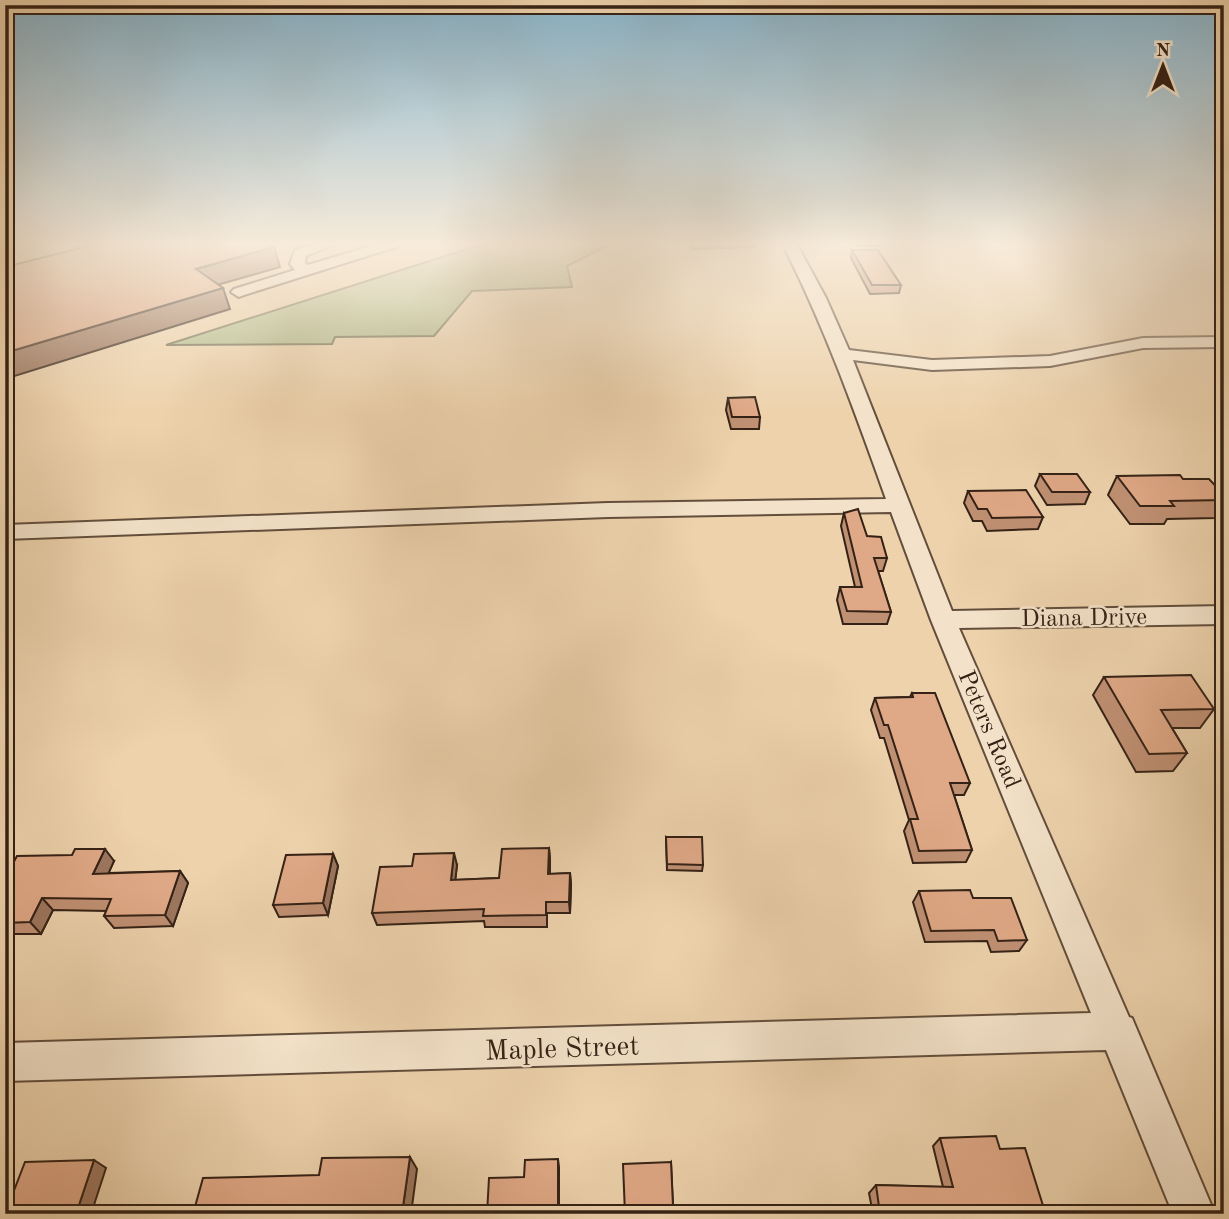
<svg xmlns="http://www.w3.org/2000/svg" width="1229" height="1219" font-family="'Old Standard TT',serif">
  <rect width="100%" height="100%" fill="#edd2ac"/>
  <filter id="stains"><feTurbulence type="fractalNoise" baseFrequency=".00286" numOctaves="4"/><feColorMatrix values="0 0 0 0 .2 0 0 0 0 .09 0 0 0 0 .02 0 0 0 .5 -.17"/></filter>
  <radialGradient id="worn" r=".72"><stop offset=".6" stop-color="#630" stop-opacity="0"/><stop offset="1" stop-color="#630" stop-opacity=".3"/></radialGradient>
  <path fill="#b3bd8d" stroke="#747052" stroke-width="2" d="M486 243H613L567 266 572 287 472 291 434 336 335 337 332 344 166 345Z"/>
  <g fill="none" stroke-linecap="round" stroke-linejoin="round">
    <g stroke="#634e3c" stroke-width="4">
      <g id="minor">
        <path d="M318 243H337L306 256 305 263 308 265 381 243H401L399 246 244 295 239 297 231 292 234 289 295 270 290 264 295 250Z"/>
        <path d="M782 243H796L826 298 849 350 932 360 1050 356 1143 338 1224 337V347L1143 348 1050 366 932 370 853 360 952 611 1224 606V624L959 628 1129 1017 1132 1018 1215 1214H1173L1106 1050 5 1081V1043L1091 1013 931 620 891 512 608 517 5 539V525L608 503 886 499C855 412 824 325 782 243Z"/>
      </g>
    </g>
    <use href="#minor" fill="#f3e2c9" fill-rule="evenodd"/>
  </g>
  <g fill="#c09073" stroke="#352216" stroke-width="2">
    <path d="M691 243H756L755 247 693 249Z"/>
    <path d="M855 243H880L879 246H857Z"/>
    <path d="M852 250 901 285 899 293 870 294 851 258Z"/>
    <path d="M728 398 760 417 759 429H731L726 410Z"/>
    <path d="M1040 474 1090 492 1085 504 1047 505 1035 486Z"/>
    <path d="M1117 476 1183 479 1224 495V506L1216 518 1167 519 1164 524H1130L1108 495Z"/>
    <path d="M968 491 1043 517 1038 529 987 531 982 521H973L964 503Z"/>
    <path d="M844 513 867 536 887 558 883 571H878L891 612 887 624H843L837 600 840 587H855L841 526Z"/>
    <path d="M1104 677 1214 709 1200 728H1172L1187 753 1173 771 1136 772 1093 695Z"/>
    <path d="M912 693 970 783 964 795H954L972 850 966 862 913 863 904 831 909 820 884 738H880L871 710 875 698 910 697Z"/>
    <path d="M666 837 703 865 702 871 667 870Z"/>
    <path d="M549 848 550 860V874L570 873 571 885 570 913H547V927H485L484 921 377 925 372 913 457 865 455 880 499 878Z"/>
    <path d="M333 854 338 866 328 915 279 917 273 905Z"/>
    <path d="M114 861 108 873 180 871 188 883 173 926 114 928 104 916 107 911 53 910 41 934H5V878Z"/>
    <path d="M919 891 973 898 1027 940 1019 951 991 952 987 941 925 942 913 902Z"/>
    <path d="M940 1138 1000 1149 1045 1212 1043 1214H873L869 1193 876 1185 943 1187 933 1146Z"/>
    <path d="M671 1162 673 1206 672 1213 624 1214Z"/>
  </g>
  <g fill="#9c765e" stroke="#352216" stroke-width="2">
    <path d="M274 247 280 267 203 289 196 269Z"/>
    <path d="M223 288 230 309 5 379V353Z"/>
    <path d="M549 848 550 860 549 886 548 874Z"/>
    <path d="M105 849 114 861 103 886 93 874Z"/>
    <path d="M454 853 457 865 454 892 451 880Z"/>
    <path d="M333 854 338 866 328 915 323 903Z"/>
    <path d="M180 871 188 883 173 926 165 915Z"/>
    <path d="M570 873 571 885 570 913 569 902Z"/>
    <path d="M42 898 53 910 41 934 30 922Z"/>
    <path d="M410 1157 417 1169 411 1214H402Z"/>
    <path d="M558 1159 559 1167V1214H558Z"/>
    <path d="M94 1160 106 1168 91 1214H76Z"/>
  </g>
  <g fill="#dfa886" stroke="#352216" stroke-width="2">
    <path d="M100 243H267L274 247 196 269 223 288 5 353V267Z"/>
    <path d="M852 250H878L901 285H872Z"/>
    <path d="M755 397 760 417H732L728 398Z"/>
    <path d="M1040 474H1077L1090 492H1052Z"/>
    <path d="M1180 475 1183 479H1209L1224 495V500L1170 501 1174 506H1140L1117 476Z"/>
    <path d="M1026 490 1043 517 992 518 987 509H978L968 491Z"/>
    <path d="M858 509 867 536 881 537 887 558H874L891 612 847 611 840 587H862L844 513Z"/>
    <path d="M1191 675 1214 709 1161 710 1187 753 1149 754 1104 677Z"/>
    <path d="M912 693H935L970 783H950L972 850 919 851 910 819H918L888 725H884L875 698 913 697Z"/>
    <path d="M666 837H702L703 865 667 864Z"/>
    <path d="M549 848 548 874 570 873 569 902H546V915L483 916 484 909 372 913 380 867 412 866 414 854 454 853 451 880 499 878 502 849Z"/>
    <path d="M75 849H105L93 874 180 871 165 915 104 916 111 899 42 898 30 922 5 923V878L17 856 72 855Z"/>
    <path d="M333 854 323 903 273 905 286 855Z"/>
    <path d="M970 890 973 898H1011L1027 940 998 941 994 930 931 931 919 891Z"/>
    <path d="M996 1136 1000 1149 1025 1148 1045 1212 978 1214H880L876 1185 953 1187 940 1138Z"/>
    <path d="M410 1157 402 1214H193L203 1178 319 1175 322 1158Z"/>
    <path d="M558 1159V1214H487L489 1178 524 1177 525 1160Z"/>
    <path d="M94 1160 76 1214H5L25 1162Z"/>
    <path d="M671 1162 673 1206 654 1207 655 1214H625L623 1164Z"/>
  </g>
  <linearGradient id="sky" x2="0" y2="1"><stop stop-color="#89b6ce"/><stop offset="0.59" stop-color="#f7ebda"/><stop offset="1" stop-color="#f7ebda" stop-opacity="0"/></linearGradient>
  <rect width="1229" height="413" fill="url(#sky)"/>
  <g text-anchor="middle" stroke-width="5" stroke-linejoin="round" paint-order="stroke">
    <g font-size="24" fill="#352216" stroke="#f3e2c9">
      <text transform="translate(1084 617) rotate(-1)" y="8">Diana Drive</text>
      <text transform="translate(990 729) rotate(67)" y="8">Peters Road</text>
    </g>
    <g font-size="28" fill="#352216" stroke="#f3e2c9">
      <text transform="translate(562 1047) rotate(-2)" y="10">Maple Street</text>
    </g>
  </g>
  <rect width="1229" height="1219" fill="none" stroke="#edd2ac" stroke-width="28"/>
  <rect x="7" y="7" width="1215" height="1205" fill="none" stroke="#352216" stroke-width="3.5"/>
  <rect x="14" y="14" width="1201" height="1191" fill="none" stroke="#352216" stroke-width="2"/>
  <g transform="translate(1163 66)" stroke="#f3e2c9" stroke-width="5" paint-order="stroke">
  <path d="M0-5L12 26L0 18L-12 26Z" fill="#352216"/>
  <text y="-10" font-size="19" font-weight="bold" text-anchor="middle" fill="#352216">N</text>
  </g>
  <rect width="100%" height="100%" filter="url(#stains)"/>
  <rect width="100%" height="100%" fill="url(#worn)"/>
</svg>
